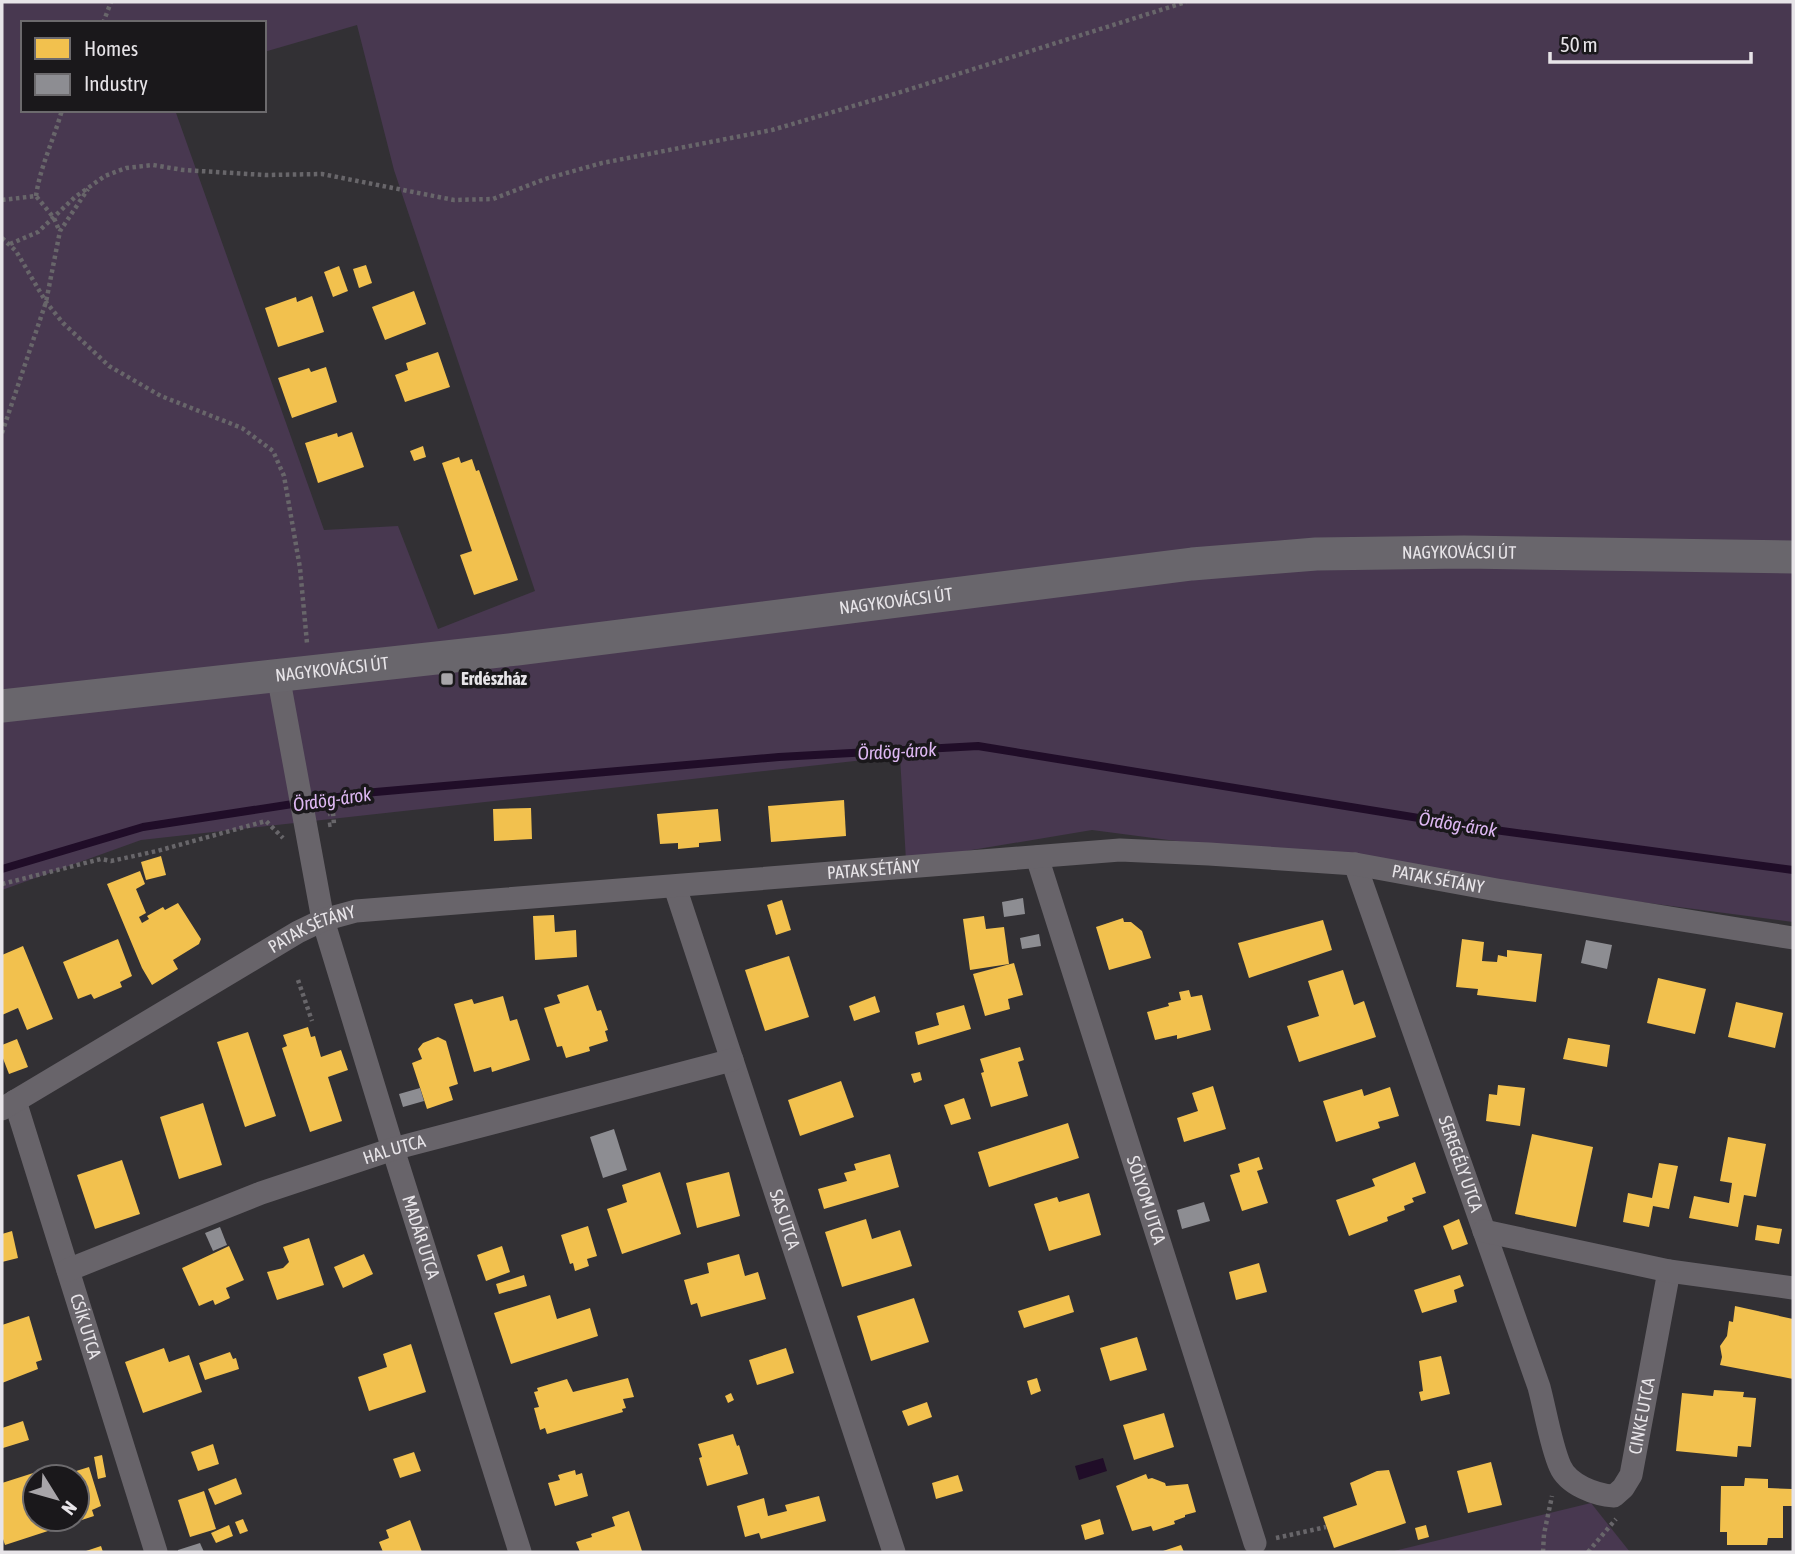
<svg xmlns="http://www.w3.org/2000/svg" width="1795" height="1554" font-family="'Asap Condensed',sans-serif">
  <rect width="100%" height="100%" fill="#323034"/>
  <g fill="#483850" fill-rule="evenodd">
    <path d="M2 2H1793V922L1092 830 906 861 900 756 141 840 2 890ZM23 23H264V52L357 25 394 170 535 591 438 629 398 526 324 530 175 110H23Z"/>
    <path d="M1591 1503 1630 1552H1390Z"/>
  </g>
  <path fill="#200d28" d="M1103 1458 1107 1471 1079 1480 1075 1466Z"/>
  <g fill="#f2c14e">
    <path d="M366 265 372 283 359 288 353 269Z"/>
    <path d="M339 266 348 291 333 297 324 272Z"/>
    <path d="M414 291 426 324 385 340 372 307Z"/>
    <path d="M312 296 324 332 278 347 265 308 296 297 297 302Z"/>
    <path d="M438 352 450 387 405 402 395 375 408 370 406 363Z"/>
    <path d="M326 367 337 402 292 418 278 378 309 368 311 372Z"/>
    <path d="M352 432 364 467 318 483 305 443 337 433 338 437Z"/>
    <path d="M423 446 426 457 414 461 410 451Z"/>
    <path d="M459 457 461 463 472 459 476 471 479 470 518 580 474 595 460 555 472 551 442 463Z"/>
    <path d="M844 800 846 836 771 842 768 806Z"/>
    <path d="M531 808 532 839 494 841 493 809Z"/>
    <path d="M718 809 721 841 699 843V847L678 849V843L660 844 657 814Z"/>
    <path d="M161 856 166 875 146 880 141 862Z"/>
    <path d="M140 871 145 884 136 889 146 913 139 917 142 923 149 919 147 916 163 907 165 910 178 903 201 939 199 944 173 960 178 969 152 985 142 968 107 884Z"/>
    <path d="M782 900 791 930 776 935 767 905Z"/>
    <path d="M554 915 555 932 576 930 577 957 535 960 533 916Z"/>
    <path d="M984 916 986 929 1004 927 1009 964 970 970 963 919Z"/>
    <path d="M1123 918 1124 922H1131L1142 931 1151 958 1109 970 1096 927Z"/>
    <path d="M1323 920 1332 950 1249 978 1238 943Z"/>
    <path d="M118 939 132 976 120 982 122 987 94 999 91 994 78 999 63 962Z"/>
    <path d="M1462 939 1484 942 1482 961 1497 962 1498 955 1507 957V950L1542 954 1536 1002 1477 995 1478 989 1456 987Z"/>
    <path d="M23 946 53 1019 27 1030 18 1008 2 1015V955Z"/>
    <path d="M789 956 809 1017 765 1031 745 970Z"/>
    <path d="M1014 963 1023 995 1008 999 1010 1009 985 1016 973 974Z"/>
    <path d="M1343 970 1354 1005 1364 1001 1376 1037 1299 1062 1287 1026 1319 1016 1308 981Z"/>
    <path d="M1658 978 1706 989 1695 1034 1647 1023Z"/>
    <path d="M588 985 597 1011 601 1010 608 1030 605 1031 608 1041 589 1047 590 1051 566 1058 562 1046 557 1047 544 1008 560 1003 557 995Z"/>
    <path d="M1189 990 1191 997 1202 995 1211 1030 1177 1039V1035L1155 1040 1147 1012 1169 1006 1168 1003 1181 1000 1179 992Z"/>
    <path d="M503 996 510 1021 517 1019 530 1060 492 1072 491 1067 474 1072 454 1004 472 999 474 1004Z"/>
    <path d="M875 996 880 1012 854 1021 849 1006Z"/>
    <path d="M1736 1002 1783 1013 1775 1048 1728 1037Z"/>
    <path d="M964 1005 971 1029 918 1045 915 1032 939 1025 936 1013Z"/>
    <path d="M308 1027 311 1037 315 1036 321 1057 341 1050 348 1070 328 1077 342 1121 310 1132 282 1048 287 1046 283 1035Z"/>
    <path d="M248 1032 276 1116 245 1127 217 1042Z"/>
    <path d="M438 1037 446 1041 458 1084 449 1087 453 1100 427 1109 412 1063 422 1059 418 1049 423 1043Z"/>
    <path d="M1568 1038 1610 1045 1607 1067 1563 1059Z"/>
    <path d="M17 1039 28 1067 9 1074 2 1056V1045Z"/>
    <path d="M1020 1047 1024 1060 1018 1062 1028 1096 991 1107 981 1073 984 1072 980 1059Z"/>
    <path d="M920 1072 922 1080 914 1083 911 1074Z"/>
    <path d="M841 1081 854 1117 800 1136 788 1100Z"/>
    <path d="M1498 1085 1525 1088 1520 1126 1486 1121 1489 1094 1497 1095Z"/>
    <path d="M1213 1086 1226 1129 1184 1142 1177 1118 1198 1111 1192 1093Z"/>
    <path d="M1390 1087 1399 1116 1378 1122 1380 1128 1336 1142 1323 1101 1362 1089 1364 1096Z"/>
    <path d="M964 1098 971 1119 951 1125 944 1105Z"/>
    <path d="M203 1103 222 1165 179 1179 160 1117Z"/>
    <path d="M1068 1123 1079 1158 989 1187 978 1152Z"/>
    <path d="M1532 1134 1593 1147 1576 1227 1515 1214Z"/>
    <path d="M1728 1137 1766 1144 1756 1197 1744 1195 1738 1227 1689 1218 1694 1196 1729 1203 1732 1183 1720 1181Z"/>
    <path d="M890 1154 899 1187 824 1209 818 1189 847 1181 844 1173 856 1170 854 1164Z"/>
    <path d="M1259 1157 1263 1169 1257 1171 1268 1203 1242 1211 1230 1175 1240 1172 1238 1164Z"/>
    <path d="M122 1160 140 1214 95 1229 77 1175Z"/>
    <path d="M1415 1162 1426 1193 1412 1198 1414 1202 1404 1206 1405 1210 1387 1217 1388 1221 1349 1236 1336 1200 1375 1186 1372 1179Z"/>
    <path d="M1659 1163 1678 1166 1669 1209 1653 1206 1649 1227 1623 1222 1628 1193 1652 1198Z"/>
    <path d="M660 1172 681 1234 622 1254 607 1209 627 1202 622 1185Z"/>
    <path d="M729 1172 740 1216 697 1228 686 1183Z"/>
    <path d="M1089 1193 1101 1235 1049 1251 1034 1204 1057 1197 1059 1202Z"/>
    <path d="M866 1219 872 1239 900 1230 912 1266 842 1287 825 1232Z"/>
    <path d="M1459 1219 1468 1244 1452 1250 1443 1226Z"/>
    <path d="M1757 1225 1782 1229 1779 1244 1755 1240Z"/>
    <path d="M588 1226 597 1256 587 1259 589 1266 575 1271 573 1263 570 1264 561 1235Z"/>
    <path d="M12 1231 18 1258 2 1262V1234Z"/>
    <path d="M309 1238 324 1285 277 1300 267 1272 283 1268 289 1262 283 1247Z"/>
    <path d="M229 1246 244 1280 226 1288 230 1298 215 1305 213 1300 199 1306 182 1268Z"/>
    <path d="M502 1246 510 1272 486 1281 477 1255Z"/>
    <path d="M364 1254 373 1274 343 1288 334 1267Z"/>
    <path d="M739 1254 745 1276 758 1272 766 1299 701 1317 697 1303 691 1305 684 1280 709 1273 707 1263Z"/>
    <path d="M1259 1263 1267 1292 1236 1300 1229 1272Z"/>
    <path d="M524 1275 527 1286 499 1294 496 1284Z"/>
    <path d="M1460 1275 1464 1286 1454 1290 1457 1302 1422 1313 1414 1290Z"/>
    <path d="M550 1295 557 1319 590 1308 598 1336 511 1364 494 1313Z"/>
    <path d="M1069 1295 1074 1312 1024 1328 1018 1311Z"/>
    <path d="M914 1298 929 1342 871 1361 857 1316Z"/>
    <path d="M1735 1306 1793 1319V1379L1720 1365 1722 1357 1720 1346 1727 1336 1729 1321 1733 1322Z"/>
    <path d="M29 1316 42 1360 36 1362 38 1369 2 1383V1325Z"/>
    <path d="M1137 1337 1147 1370 1110 1381 1100 1348Z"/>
    <path d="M411 1344 426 1392 369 1411 358 1377 387 1367 383 1354Z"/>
    <path d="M164 1348 169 1362 189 1355 202 1392 143 1413 125 1362Z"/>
    <path d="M786 1348 794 1373 757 1385 749 1360Z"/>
    <path d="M230 1352 233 1359 236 1358 239 1369 205 1380 199 1363Z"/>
    <path d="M1441 1356 1450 1394 1421 1401 1419 1392 1423 1391 1419 1361Z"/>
    <path d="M628 1378 634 1397 623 1399 626 1408 622 1409 623 1412 547 1434 545 1428 540 1430 534 1408 539 1407 534 1392 538 1391 537 1388 567 1379 573 1392Z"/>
    <path d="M1037 1378 1041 1391 1031 1395 1027 1381Z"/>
    <path d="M1714 1390 1744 1392 1743 1397 1756 1398 1751 1447 1738 1446 1737 1457 1676 1451 1682 1393 1713 1396Z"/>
    <path d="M731 1393 734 1400 728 1403 725 1396Z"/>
    <path d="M927 1402 932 1417 908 1426 902 1411Z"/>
    <path d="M1164 1413 1174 1447 1134 1460 1123 1425Z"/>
    <path d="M23 1421 29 1440 3 1448 2 1428Z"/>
    <path d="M733 1434 737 1446 739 1445 748 1474 707 1486 699 1458 702 1457 698 1444Z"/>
    <path d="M213 1444 219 1464 198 1471 191 1452Z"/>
    <path d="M414 1452 421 1471 400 1478 393 1459Z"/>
    <path d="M102 1455 106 1477 98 1479 94 1457Z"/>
    <path d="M1491 1462 1502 1505 1468 1513 1457 1471Z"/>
    <path d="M89 1467 101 1506 92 1510 94 1516 5 1545 2 1536V1483L49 1468 51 1477H35V1519H77V1477L60 1476Z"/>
    <path d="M575 1470 576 1475 582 1473 588 1496 555 1506 548 1483 560 1480 558 1475Z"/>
    <path d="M1389 1470 1406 1523 1334 1548 1323 1517 1357 1505 1350 1483 1377 1471Z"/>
    <path d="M1146 1474 1148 1479 1152 1478 1165 1483 1166 1486 1188 1484 1196 1512 1185 1515V1517L1174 1521 1175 1524 1153 1531 1151 1526 1132 1531 1116 1486Z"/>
    <path d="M958 1475 963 1491 936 1499 932 1483Z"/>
    <path d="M236 1478 242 1494 215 1505 208 1489Z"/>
    <path d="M1745 1478 1768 1479V1488L1792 1489V1506H1783V1538H1768L1767 1545H1727V1532H1720L1721 1486H1744Z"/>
    <path d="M204 1491 216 1529 190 1537 178 1500Z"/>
    <path d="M819 1496 826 1521 761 1539 759 1533 745 1537 737 1506 764 1498 768 1516 787 1511 785 1505Z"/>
    <path d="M629 1511 642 1551 580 1552 576 1542 592 1537 591 1534 615 1526 612 1517Z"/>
    <path d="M243 1519 248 1531 240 1534 235 1522Z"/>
    <path d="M1100 1519 1104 1534 1085 1540 1081 1525Z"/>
    <path d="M410 1520 422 1552H383L379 1542 389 1538 386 1530Z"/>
    <path d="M229 1525 233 1536 216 1543 211 1533Z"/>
    <path d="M1426 1525 1429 1537 1418 1540 1415 1528Z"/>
    <path d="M1181 1545 1184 1552H1160Z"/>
    <path d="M101 1546 103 1552H83Z"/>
  </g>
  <g fill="#8d8d92">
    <path d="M1023 898 1025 914 1004 917 1002 902Z"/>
    <path d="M1039 934 1041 946 1022 949 1020 938Z"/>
    <path d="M1586 940 1612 945 1607 969 1581 963Z"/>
    <path d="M420 1088 424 1101 403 1107 399 1094Z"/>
    <path d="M614 1129 627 1170 603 1178 590 1137Z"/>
    <path d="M1204 1202 1210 1221 1182 1229 1177 1210Z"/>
    <path d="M220 1227 227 1245 213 1251 205 1233Z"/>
    <path d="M200 1543 204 1552H178V1550Z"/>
  </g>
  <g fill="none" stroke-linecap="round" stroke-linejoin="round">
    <path stroke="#200d28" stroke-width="8" d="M2 869 143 827 364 793 779 757 978 746 1480 828 1793 870"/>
    <g stroke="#68666a" stroke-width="4.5" stroke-dasharray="3.5 3.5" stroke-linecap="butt">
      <path d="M103 23 111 2"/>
      <path d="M36 196C40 167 54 139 62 110"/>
      <path d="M2 200 36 196 54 218 59 230"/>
      <path d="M2 238 16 251 46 302 63 323 109 366 161 396 242 428 273 451 284 476 300 568 307 643"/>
      <path d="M10 244 38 232 75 197 105 176 126 168 153 165 183 170 265 175 322 174 454 200 493 199 545 179 602 163 772 130 904 91 1186 2"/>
      <path d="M2 433 46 302 60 231 88 189"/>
      <path d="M328 825 334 824 333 813 328 814"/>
      <path d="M2 884 101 859 111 861 157 851 266 821 283 838"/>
      <path d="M298 980 312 1021"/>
      <path d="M1276 1538 1326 1527"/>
      <path d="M1543 1552 1544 1534 1552 1496"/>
      <path d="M1588 1552 1616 1519"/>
    </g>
    <g stroke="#68646a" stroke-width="23">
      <path id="s1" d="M278 675 323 920 393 1149 520 1552"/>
      <path id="s2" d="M1037 857 1255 1543"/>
      <path id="s3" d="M1355 864 1539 1387C1545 1409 1551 1446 1560 1466 1568 1485 1596 1495 1614 1496L1623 1488 1631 1475 1669 1271"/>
      <path id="s4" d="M675 887 894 1552"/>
      <path id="s5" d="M15 1101 156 1552"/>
      <path id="s6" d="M2 1109 298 932 323 920 356 911 1120 850 1209 854 1355 864 1497 890 1793 938"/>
      <path d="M1484 1231 1669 1271 1793 1288"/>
      <path id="s7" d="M68 1270 261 1193 393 1149 732 1060"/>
    </g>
    <path stroke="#69666c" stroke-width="33" id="s8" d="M2 706 517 649 1192 564 1316 554 1464 552 1793 557"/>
  </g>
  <rect fill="#a8a5a9" stroke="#1a181b" stroke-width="2.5" x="440" y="672" width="14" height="14" rx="3.5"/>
  <g text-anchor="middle" stroke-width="7" stroke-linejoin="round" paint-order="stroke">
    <g font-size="18" fill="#e7e4e8" stroke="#1a181b">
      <text dy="6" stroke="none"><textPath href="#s8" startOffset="1466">NAGYKOVÁCSI ÚT</textPath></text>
      <text dy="6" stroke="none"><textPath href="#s8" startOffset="900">NAGYKOVÁCSI ÚT</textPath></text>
      <text dy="6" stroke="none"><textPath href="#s8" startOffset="332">NAGYKOVÁCSI ÚT</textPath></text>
      <text dy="6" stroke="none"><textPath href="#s6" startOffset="926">PATAK SÉTÁNY</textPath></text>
      <text dy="6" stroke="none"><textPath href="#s6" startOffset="1493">PATAK SÉTÁNY</textPath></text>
      <text dy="6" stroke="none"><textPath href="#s6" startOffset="359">PATAK SÉTÁNY</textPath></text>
      <text dy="6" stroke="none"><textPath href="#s7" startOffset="348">HAL UTCA</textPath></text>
      <text dy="6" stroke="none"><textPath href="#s3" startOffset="318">SEREGÉLY UTCA</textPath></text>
      <text dy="6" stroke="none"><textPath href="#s2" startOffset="360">SÓLYOM UTCA</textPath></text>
      <text dy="6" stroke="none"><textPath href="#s4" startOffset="350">SAS UTCA</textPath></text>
      <text dy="6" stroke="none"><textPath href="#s1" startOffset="581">MADÁR UTCA</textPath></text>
      <text dy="6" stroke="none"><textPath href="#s5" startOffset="236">CSÍK UTCA</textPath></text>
      <text dy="6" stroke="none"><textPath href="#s3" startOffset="788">CINKE UTCA</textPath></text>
    </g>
    <g font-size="18" font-weight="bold" fill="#e7e4e8" stroke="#1a181b" text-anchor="start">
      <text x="461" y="685">Erdészház</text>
    </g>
    <g font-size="19" font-style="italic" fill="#ddb7f2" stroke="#1a181b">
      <text transform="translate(897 751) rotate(-3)" y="7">Ördög-árok</text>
      <text transform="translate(332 799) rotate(-8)" y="7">Ördög-árok</text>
      <text transform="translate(1458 824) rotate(9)" y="7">Ördög-árok</text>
    </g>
  </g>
  <rect width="1795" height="1554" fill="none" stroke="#e7e4e8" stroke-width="7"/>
  <rect x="21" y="21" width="245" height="91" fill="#1a181b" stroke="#6c6a6d" stroke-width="2"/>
  <rect x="35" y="38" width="35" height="21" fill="#f2c14e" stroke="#6c6a6d" stroke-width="2"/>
  <text x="84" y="56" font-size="21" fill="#e7e4e8">Homes</text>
  <rect x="35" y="74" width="35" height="21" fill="#8d8d92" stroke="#6c6a6d" stroke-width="2"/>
  <text x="84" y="91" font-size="21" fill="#e7e4e8">Industry</text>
  <g transform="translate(56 1498) rotate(127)"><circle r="33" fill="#1a181b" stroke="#6c6a6d" stroke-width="2"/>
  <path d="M0-5L12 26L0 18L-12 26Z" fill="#a8a5a9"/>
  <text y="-10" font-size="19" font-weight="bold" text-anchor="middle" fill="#e7e4e8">N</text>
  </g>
  <path d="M1550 52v10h201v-10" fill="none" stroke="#e7e4e8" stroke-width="3.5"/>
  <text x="1560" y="52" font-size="21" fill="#e7e4e8" stroke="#1a181b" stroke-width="5" paint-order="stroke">50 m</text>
</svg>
